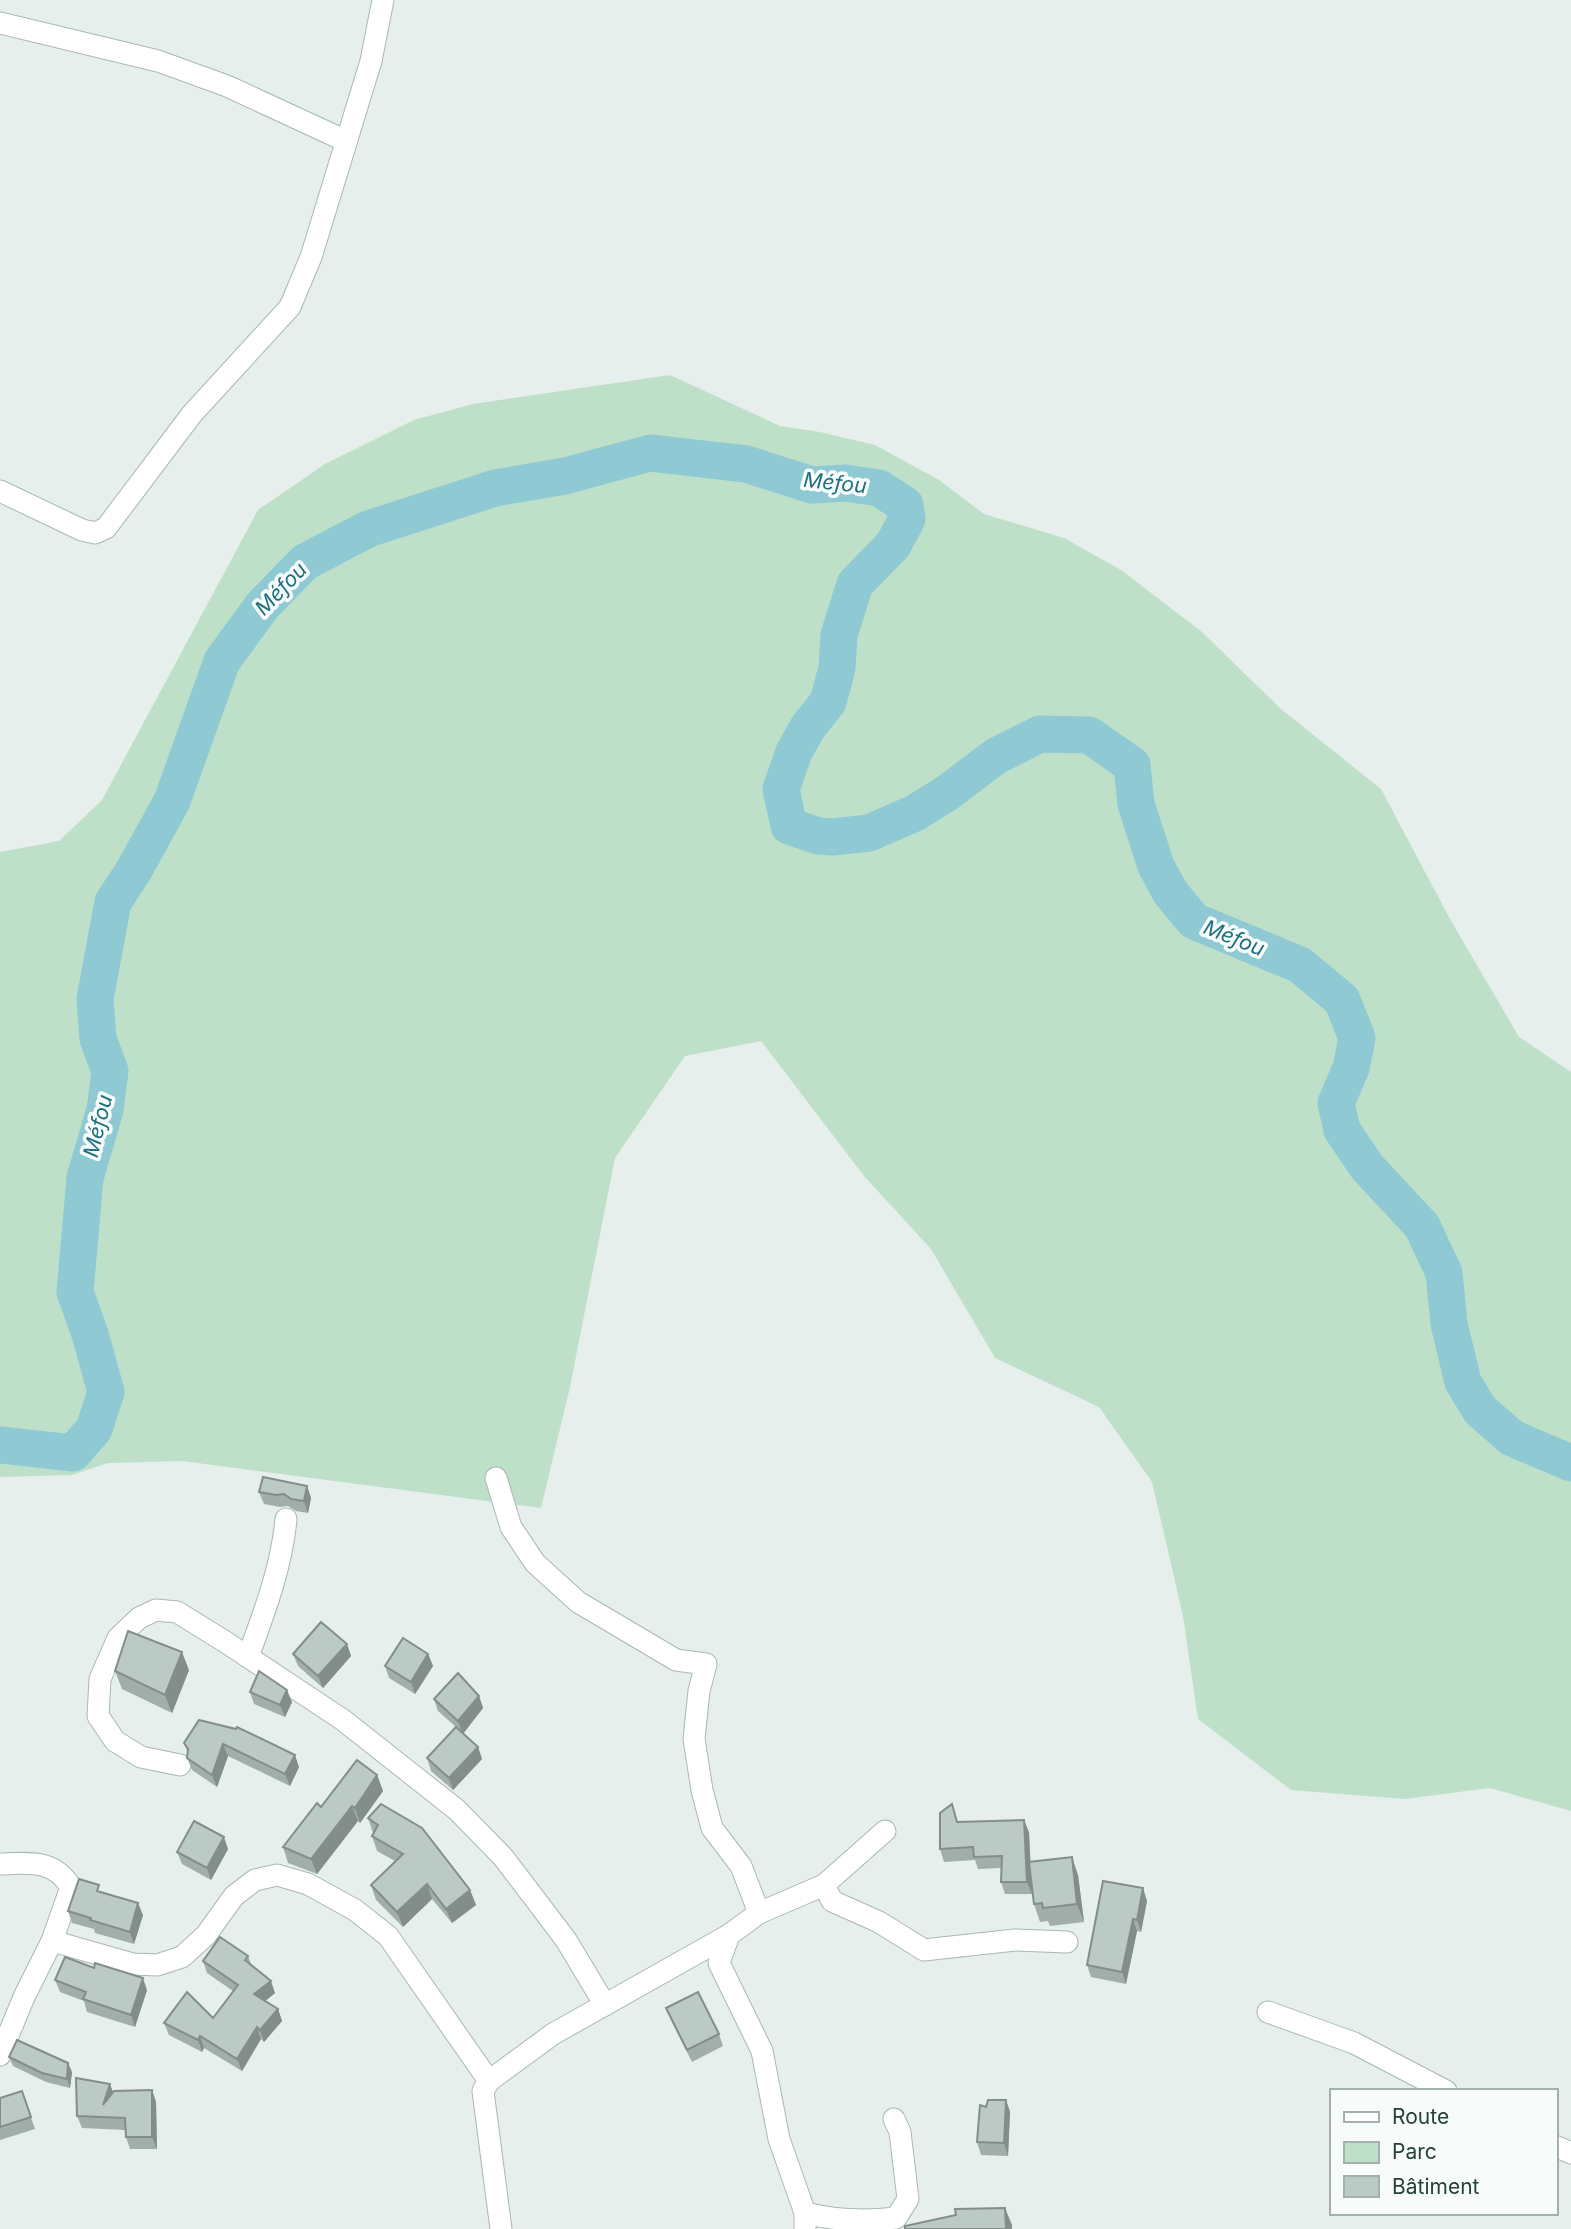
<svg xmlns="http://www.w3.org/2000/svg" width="1571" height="2229" font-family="Inter,sans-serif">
  <rect width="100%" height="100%" fill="#e6efeb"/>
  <path fill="#bfe0c8" d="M670 375 780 426 820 432 875 445 939 480 984 514 1064 538 1121 570 1202 632 1281 709 1381 789 1450 919 1519 1037 1571 1072V1811L1490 1788 1405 1799 1291 1790 1198 1719 1183 1616 1152 1482 1099 1407 995 1358 931 1249 864 1176 761 1041 685 1056 615 1158 570 1387 541 1508 182 1461 108 1463 72 1475 0 1477V852L59 841 102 800 258 510 325 464 414 420 473 404Z"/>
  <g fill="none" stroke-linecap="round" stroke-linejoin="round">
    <path stroke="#8ec9d4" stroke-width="37" d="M0 1445 73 1453 94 1429 106 1392 90 1334 75 1292 85 1178 105 1110 110 1071 98 1039 95 999 113 902 134 870 172 801 222 661 263 605 305 562 368 529 495 488 565 476 650 453 746 464 812 485 845 483 879 488 905 505 907 519 893 545 855 584 839 635 837 668 828 702 808 727 794 752 781 789 789 826 818 836 833 837 869 833 915 813 947 793 996 756 1040 734 1089 735 1132 765 1136 804 1156 866 1170 892 1194 921 1300 965 1342 1000 1357 1038 1351 1068 1336 1103 1342 1130 1367 1167 1422 1226 1444 1273 1449 1324 1463 1382 1480 1410 1512 1438 1571 1463"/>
    <g stroke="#a8b8b2" stroke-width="23">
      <g id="minor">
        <path d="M0 23 158 61 227 86 346 141"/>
        <path d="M0 491 82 530 95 533 106 528 192 414 290 307 311 257 371 61 383 0"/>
        <path d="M496 1478 511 1527 535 1563 578 1602 676 1660 706 1664 699 1691 694 1739 702 1790 712 1828 741 1866 759 1913"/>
        <path d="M248 1657C264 1613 282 1566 286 1519"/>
        <path d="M180 1765 141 1757 115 1741 98 1716 100 1679 118 1638 139 1618 156 1610 177 1612 224 1641 343 1720 457 1810 503 1857 535 1899 566 1940 605 2005"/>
        <path d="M0 1864C30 1863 53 1859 71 1887L52 1941"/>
        <path d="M824 1885 832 1901 879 1922 924 1950 1015 1940 1067 1942"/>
        <path d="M729 1935 719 1963 762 2051 779 2139 805 2213V2229"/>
        <path d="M1268 2012 1354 2043 1446 2091"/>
        <path d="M0 2055 24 1997 52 1941 133 1964 157 1965 182 1957 206 1935 234 1896 255 1880 277 1875 308 1884 355 1910 388 1936 489 2081"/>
        <path d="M1555 2146 1571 2153"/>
        <path d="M805 2213C837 2221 864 2222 896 2218L908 2199 900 2132 894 2119"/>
        <path d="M501 2229 483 2091 489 2081 553 2034 729 1935 759 1913 824 1885 885 1831"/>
      </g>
    </g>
    <use href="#minor" stroke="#fff" stroke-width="21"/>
  </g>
  <g fill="#a1aea9">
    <path d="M307 1486 311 1498 308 1513 296 1511 288 1506 280 1507 264 1504 259 1492Z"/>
    <path d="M347 1644 351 1656 323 1688 298 1666 293 1654Z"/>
    <path d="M428 1654 433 1666 415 1694 389 1678 385 1666Z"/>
    <path d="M189 1670 172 1713 122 1689 115 1671Z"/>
    <path d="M250 1692 292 1702 285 1717 254 1704Z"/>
    <path d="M479 1696 483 1708 463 1733 478 1747 482 1759 453 1790 431 1771 427 1758 456 1727 438 1711 434 1699Z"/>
    <path d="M199 1720 299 1767 290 1786 228 1756 217 1787 192 1770 187 1758 188 1753 184 1743Z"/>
    <path d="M377 1775 383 1791 360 1823 358 1821 317 1874 288 1863 283 1847 321 1807Z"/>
    <path d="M368 1818 470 1890 476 1905 452 1923 432 1899 403 1927 376 1900 371 1885 395 1861 377 1851 372 1836 373 1833Z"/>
    <path d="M958 1822 1029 1832 1030 1862 1078 1875 1084 1922 1050 1926 1048 1921 1040 1922 1034 1904 1031 1876 1032 1894H1005L1001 1882V1868L978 1869 975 1860 944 1862 940 1849Z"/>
    <path d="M228 1849 211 1880 182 1864 177 1852Z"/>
    <path d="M101 1892 143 1915 134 1944 95 1933 94 1929 72 1923 68 1911Z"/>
    <path d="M1147 1901 1141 1932 1137 1931 1126 1984 1091 1977 1087 1965Z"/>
    <path d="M248 1956 251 1964 275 1993 265 2001 278 2009 282 2021 264 2042 261 2039 242 2071 204 2048 202 2052 169 2035 164 2023 213 2018 233 1991 207 1973 203 1961Z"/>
    <path d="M55 1980 147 1990 135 2027 87 2012 84 2001 60 1992Z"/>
    <path d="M666 2008 719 2034 723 2046 692 2062 671 2020Z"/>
    <path d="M9 2057 72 2072 70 2088 46 2082 13 2066Z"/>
    <path d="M110 2084 113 2092 152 2090 156 2102 157 2149H130L126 2137 125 2130 82 2128 77 2116Z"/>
    <path d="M22 2091 35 2129 0 2140V2098Z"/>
    <path d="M1006 2100 1010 2112 1008 2156 981 2155 977 2142 986 2107Z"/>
  </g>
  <g fill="#838d89">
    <path d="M307 1486 311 1498 308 1513 304 1501Z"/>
    <path d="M347 1644 351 1656 323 1688 318 1676Z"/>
    <path d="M182 1652 189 1670 172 1713 165 1695Z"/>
    <path d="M428 1654 433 1666 415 1694 411 1682Z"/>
    <path d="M287 1690 292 1702 285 1717 280 1705Z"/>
    <path d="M479 1696 483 1708 463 1734 458 1721Z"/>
    <path d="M223 1744 228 1756 217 1787 212 1775Z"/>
    <path d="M478 1747 482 1759 453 1790 449 1778Z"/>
    <path d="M295 1755 299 1767 290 1786 285 1774Z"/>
    <path d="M377 1775 383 1791 360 1823 355 1808Z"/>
    <path d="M352 1806 358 1821 317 1874 311 1859Z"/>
    <path d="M1024 1820 1029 1832 1032 1894 1027 1882Z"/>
    <path d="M224 1837 228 1849 211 1880 207 1868Z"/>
    <path d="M1072 1857 1078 1875 1084 1922 1077 1904Z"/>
    <path d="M427 1884 432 1899 403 1927 397 1912Z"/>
    <path d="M1143 1888 1147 1901 1141 1932 1137 1920Z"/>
    <path d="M470 1890 476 1905 452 1923 446 1909Z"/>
    <path d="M138 1903 143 1915 134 1944 130 1932Z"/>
    <path d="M1133 1919 1137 1931 1126 1984 1122 1972Z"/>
    <path d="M143 1978 147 1990 135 2027 131 2015Z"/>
    <path d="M271 1981 275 1993 259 2006 254 1994Z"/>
    <path d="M278 2009 282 2021 264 2042 260 2030Z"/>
    <path d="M257 2027 261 2039 242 2071 237 2059Z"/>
    <path d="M200 2036 204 2048 202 2052 198 2040Z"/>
    <path d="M68 2063 72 2072 70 2088 67 2079Z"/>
    <path d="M110 2084 114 2096 103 2105Z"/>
    <path d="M152 2090 156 2102 157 2149 152 2137Z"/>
    <path d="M1006 2100 1010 2112 1008 2156 1004 2143Z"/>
    <path d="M1005 2208 1012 2225V2229H1006Z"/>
  </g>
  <g fill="#bbcac4" stroke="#838d89" stroke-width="2">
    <path d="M263 1477 307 1486 304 1501 291 1499 284 1494 276 1495 259 1492Z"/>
    <path d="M321 1622 347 1644 318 1676 293 1654Z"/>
    <path d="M128 1631 182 1652 165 1695 115 1671Z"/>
    <path d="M403 1638 428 1654 411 1682 385 1666Z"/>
    <path d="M259 1671 287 1690 280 1705 250 1692Z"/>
    <path d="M458 1673 479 1696 458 1721 434 1699Z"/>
    <path d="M199 1720 236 1729 237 1727 295 1755 285 1774 223 1744 212 1775 187 1758 188 1749 184 1743Z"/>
    <path d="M456 1727 478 1747 449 1778 427 1758Z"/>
    <path d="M357 1760 377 1775 355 1808 352 1806 311 1859 283 1847 317 1803 321 1807Z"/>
    <path d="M381 1804 422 1828 470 1890 446 1909 427 1884 397 1912 371 1885 403 1854 372 1836 378 1825 368 1818Z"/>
    <path d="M952 1804 957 1822 1024 1820 1027 1882H1001L1002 1856 974 1857 973 1847 940 1849V1813Z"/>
    <path d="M194 1821 224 1837 207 1868 177 1852Z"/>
    <path d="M1072 1857 1077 1904 1043 1908 1042 1903 1034 1904 1029 1862Z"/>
    <path d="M79 1879 99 1885 97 1891 138 1903 130 1932 90 1920 91 1918 68 1911Z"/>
    <path d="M1103 1881 1143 1888 1137 1920 1133 1919 1122 1972 1087 1965Z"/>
    <path d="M220 1937 248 1956 245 1960 271 1981 254 1994 278 2009 260 2030 257 2027 237 2059 200 2036 198 2040 164 2023 187 1992 213 2018 238 1985 203 1961Z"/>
    <path d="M65 1957 94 1968 95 1963 143 1978 131 2015 83 1999 86 1992 55 1980Z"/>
    <path d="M698 1992 719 2034 687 2050 666 2008Z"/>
    <path d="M17 2040 68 2063 67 2079 42 2073 9 2057Z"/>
    <path d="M76 2078 110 2084 103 2105 114 2091 152 2090V2137H126L125 2118 77 2116Z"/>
    <path d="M22 2091 31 2117 0 2127V2098Z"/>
    <path d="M988 2100H1006L1004 2143 977 2142 980 2105 986 2107Z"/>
    <path d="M1005 2208 1006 2229H905V2226L956 2215 955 2209Z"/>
  </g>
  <g text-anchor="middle" stroke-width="7" stroke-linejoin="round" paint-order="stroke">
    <g font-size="21" font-style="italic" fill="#1c6f80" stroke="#f7fbf9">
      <text transform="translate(835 483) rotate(6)" y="7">Méfou</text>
      <text transform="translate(281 589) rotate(-46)" y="7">Méfou</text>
      <text transform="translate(1234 938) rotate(22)" y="7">Méfou</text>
      <text transform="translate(98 1126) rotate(-76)" y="7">Méfou</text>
    </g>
  </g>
  <rect x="1330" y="2089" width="228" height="126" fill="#f7fbf9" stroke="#a3b1ad" stroke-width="2"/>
  <rect x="1344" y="2112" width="35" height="10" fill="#ffffff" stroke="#a3b1ad" stroke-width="2"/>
  <text x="1392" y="2124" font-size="21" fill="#24423a">Route</text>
  <rect x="1344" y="2142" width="35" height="21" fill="#bfe0c8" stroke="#a3b1ad" stroke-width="2"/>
  <text x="1392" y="2159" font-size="21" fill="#24423a">Parc</text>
  <rect x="1344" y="2176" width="35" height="21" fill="#bbcac4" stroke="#a3b1ad" stroke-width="2"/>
  <text x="1392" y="2194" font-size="21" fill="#24423a">Bâtiment</text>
</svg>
